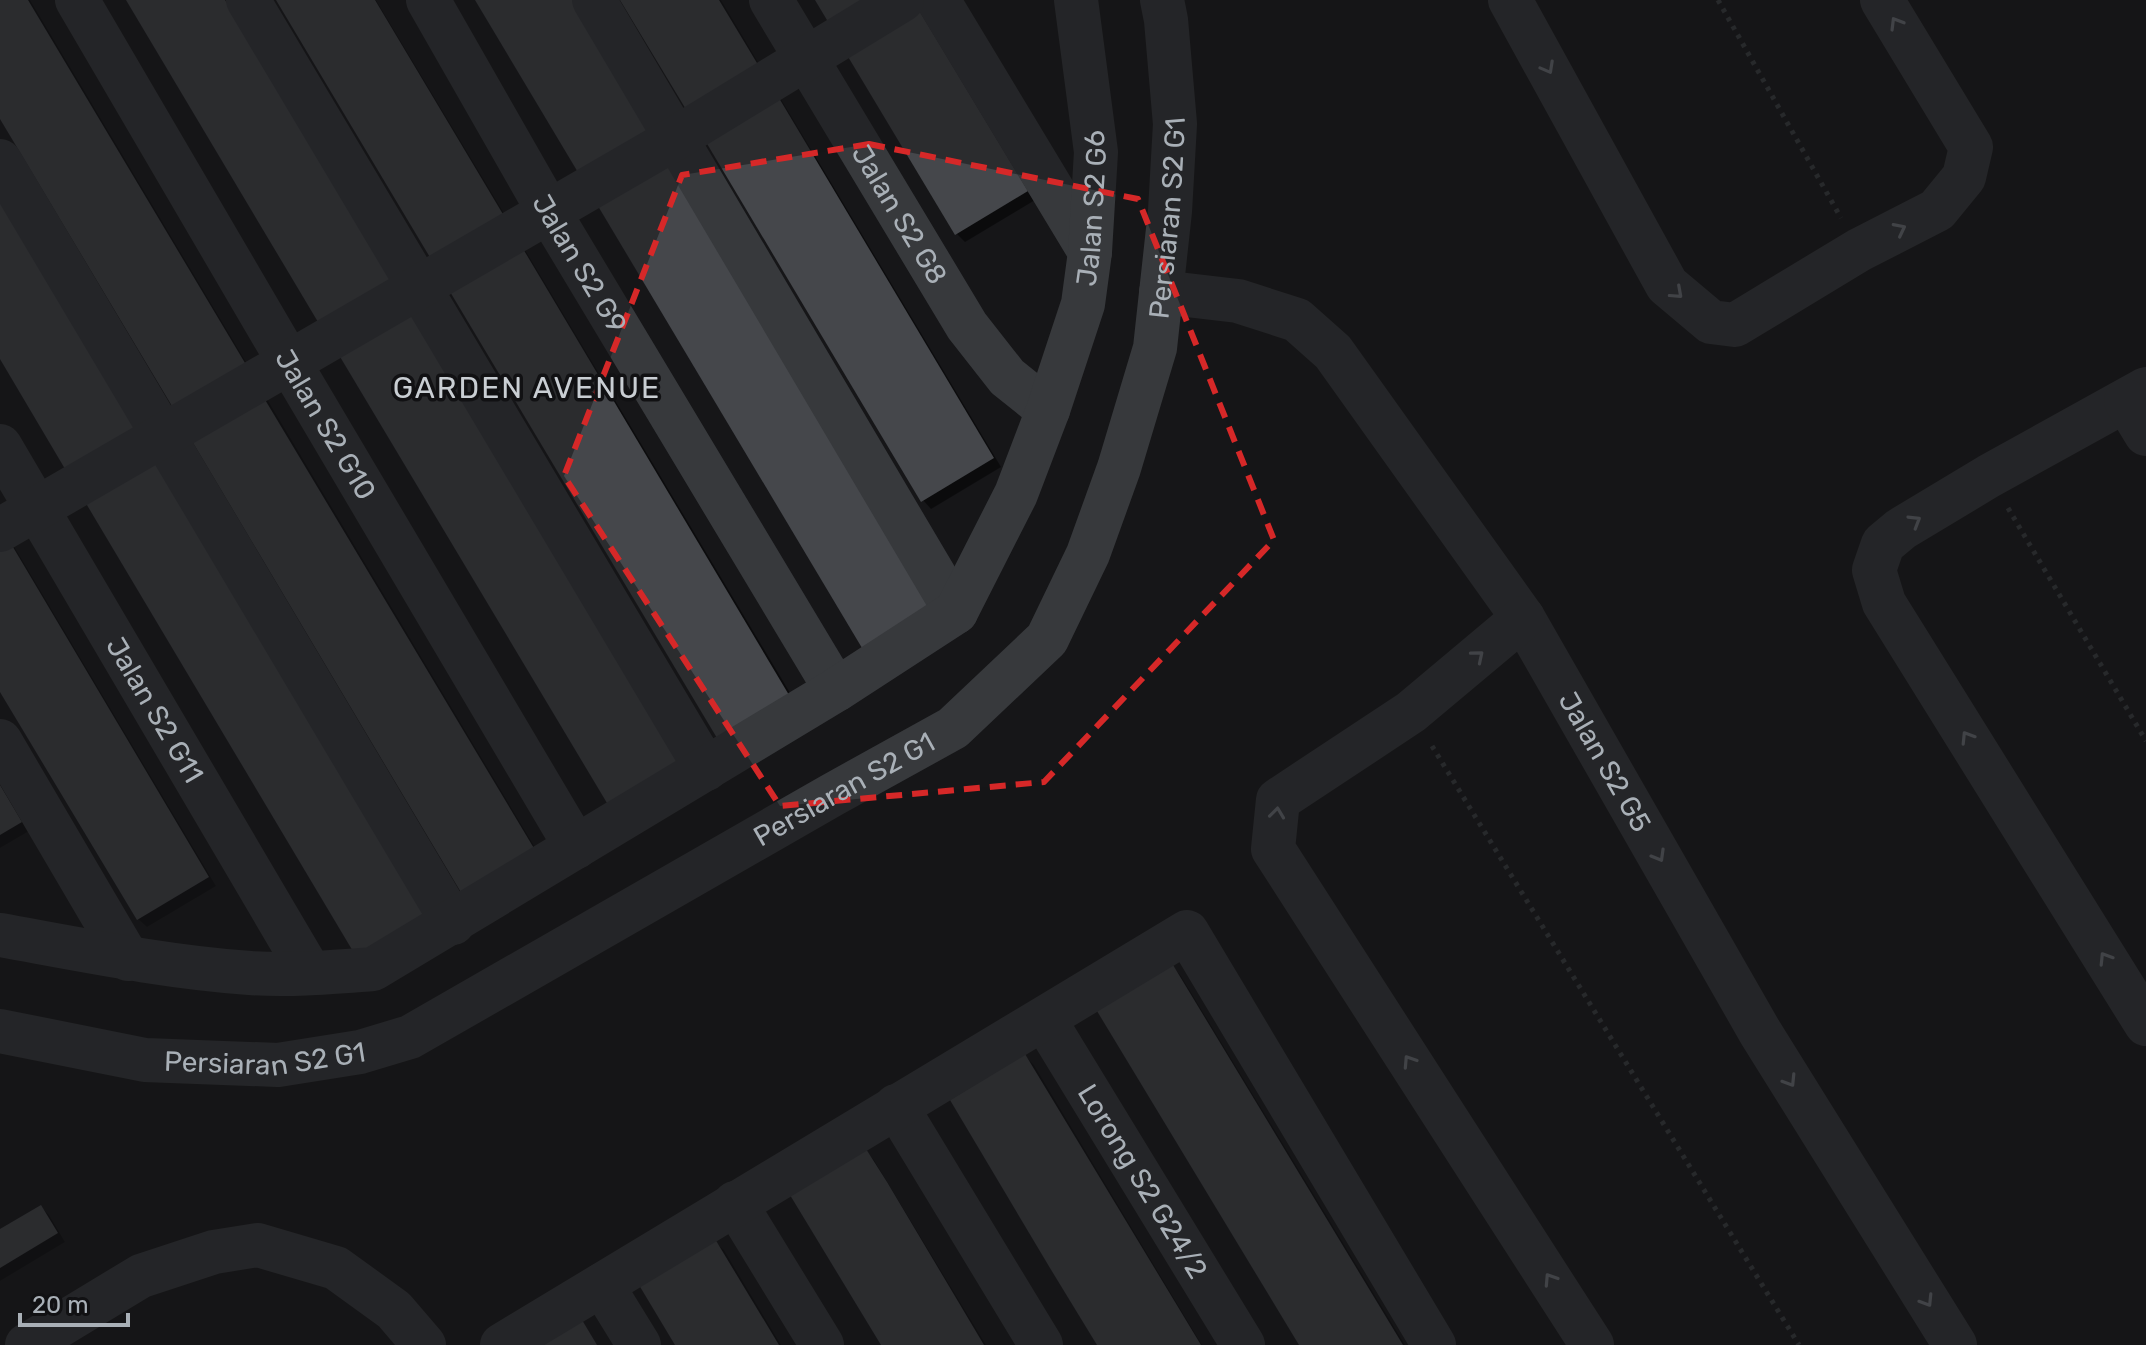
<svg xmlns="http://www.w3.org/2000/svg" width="2146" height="1345" font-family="Rubik,sans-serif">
  <rect width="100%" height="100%" fill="#161618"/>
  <g fill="#0007">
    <path d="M0 0H30L258 382 0 115Z"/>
    <path d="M278 0H376L514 230Z"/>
    <path d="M623 0H721L770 82Z"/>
    <path d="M917 9 1035 200 965 242 957 234Z"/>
    <path d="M781 99 1001 467 931 509 923 500 703 132Z"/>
    <path d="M524 248 799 708 446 281Z"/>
    <path d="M267 399 542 859 189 432Z"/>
    <path d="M7 540 15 548 216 886 147 927 138 919 0 687Z"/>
    <path d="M0 782 29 831 0 848Z"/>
    <path d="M1173 967 1181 976 1405 1345H1301Z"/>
    <path d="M1025 1056 1034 1065 1202 1345H1099Z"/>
    <path d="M866 1151 874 1160 986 1345H883Z"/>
    <path d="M41 1207 49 1215 65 1242 0 1281V1232Z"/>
    <path d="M715 1242 724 1250 781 1345H678Z"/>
  </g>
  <g fill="#45474b">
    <path d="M0 0H28L251 373 178 416 0 119Z"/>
    <path d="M126 0H225L397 288 324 332Z"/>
    <path d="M276 0H375L507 221 434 264Z"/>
    <path d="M475 0H574L655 136 582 179Z"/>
    <path d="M620 0H719L763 73 690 116Z"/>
    <path d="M815 0H883L833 30Z"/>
    <path d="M917 7 1028 191 955 235 844 50Z"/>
    <path d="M773 88 994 458 921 502 700 132Z"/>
    <path d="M665 152 941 615 868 658 592 196Z"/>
    <path d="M0 193 144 435 71 479 0 359Z"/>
    <path d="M516 237 792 700 720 743 443 280Z"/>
    <path d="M406 302 683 765 610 808 333 345Z"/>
    <path d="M258 388 535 850 462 894 186 431Z"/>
    <path d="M154 452 430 914 357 958 81 495Z"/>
    <path d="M7 537 209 877 137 920 0 692V542Z"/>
    <path d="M0 785 22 822 0 835Z"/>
    <path d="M1173 965 1403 1345H1299L1097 1011Z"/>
    <path d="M1025 1054 1201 1345H1097L1050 1268 950 1100Z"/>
    <path d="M866 1149 887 1182 984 1345H881L790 1195Z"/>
    <path d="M41 1205 58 1233 0 1268V1229Z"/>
    <path d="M715 1239 779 1345H675L639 1285Z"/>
    <path d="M582 1320 597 1345H541Z"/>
  </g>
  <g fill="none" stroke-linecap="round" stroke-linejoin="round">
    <g stroke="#3d4043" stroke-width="5" stroke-dasharray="4 6" stroke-linecap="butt">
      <path d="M1718 0 1841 218"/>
      <path d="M2008 508 2146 741"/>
      <path d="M1432 746 1799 1345"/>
    </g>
    <g stroke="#37393c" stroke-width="44">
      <path id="s1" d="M77 0 289 362 576 847"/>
      <path d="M248 0 706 769"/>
      <path id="s2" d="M428 0 549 212 836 690"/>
      <path d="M594 0 956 612"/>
      <path id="s3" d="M771 0 967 326 1007 377 1048 410"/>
      <path d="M938 0 1090 252"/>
      <path d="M1510 0 1667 285 1711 322 1735 325 1859 250 1937 210 1964 177 1971 147 1882 0"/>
      <path d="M0 161 453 923"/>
      <path id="s4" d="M1161 292 1238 301 1297 320 1333 352 1523 618 1760 1032 1955 1345"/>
      <path d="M2146 389 1989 476 1901 529 1883 544 1874 570 1884 603 2146 1024"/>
      <path d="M2126 401 2146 434"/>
      <path id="s5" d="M0 446 310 973"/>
      <path d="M0 530 676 138 902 0"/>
      <path d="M1523 618 1411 712 1278 800 1273 849 1592 1345"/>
      <path d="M0 741 128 959"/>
      <path id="s6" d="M0 935C83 950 166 967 250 973 291 976 333 972 373 969L836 690 956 612 1016 494 1048 410 1083 304 1090 252 1096 152 1076 0"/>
      <path id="s7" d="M1044 1019 1243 1345"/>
      <path id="s8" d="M0 1031 145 1060 278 1065 360 1052 410 1037 832 795 953 728 1047 639 1088 554 1119 468 1155 348 1170 211 1175 124 1166 20 1162 0"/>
      <path d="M896 1106 1041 1345"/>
      <path d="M735 1203 822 1345"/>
      <path d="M602 1285 639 1345"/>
      <path d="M27 1345 141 1276 214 1252 258 1245 336 1268 394 1310 424 1345"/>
      <path d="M502 1345 1187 932 1434 1345"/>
    </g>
  </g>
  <defs><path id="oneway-chevron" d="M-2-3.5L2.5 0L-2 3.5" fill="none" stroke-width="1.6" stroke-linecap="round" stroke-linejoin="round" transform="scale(2)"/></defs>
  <g stroke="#767a80">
    <use href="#oneway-chevron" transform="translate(1896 23) rotate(-121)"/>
    <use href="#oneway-chevron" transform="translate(1548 68) rotate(61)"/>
    <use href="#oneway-chevron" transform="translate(1900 229) rotate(-27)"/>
    <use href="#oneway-chevron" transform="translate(1677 293) rotate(42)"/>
    <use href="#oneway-chevron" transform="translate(1915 521) rotate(-31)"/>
    <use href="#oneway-chevron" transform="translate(1478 656) rotate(-40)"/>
    <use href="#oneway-chevron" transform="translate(1967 737) rotate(-122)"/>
    <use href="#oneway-chevron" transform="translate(1277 813) rotate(-83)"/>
    <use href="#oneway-chevron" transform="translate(1659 856) rotate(60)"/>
    <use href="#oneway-chevron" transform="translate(2105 958) rotate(-122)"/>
    <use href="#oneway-chevron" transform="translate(1409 1061) rotate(-123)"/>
    <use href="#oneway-chevron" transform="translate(1790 1081) rotate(58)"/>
    <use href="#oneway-chevron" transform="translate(1550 1279) rotate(-123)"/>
    <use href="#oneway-chevron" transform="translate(1927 1301) rotate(58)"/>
  </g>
  <path d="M0 0H2146V1345H0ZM869 144 1138 199 1274 540 1044 782 780 806 564 476 682 175Z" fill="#161618" fill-opacity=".55" fill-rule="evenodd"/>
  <path fill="none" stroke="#d62828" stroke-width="6" stroke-dasharray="16 10" stroke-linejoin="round" d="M869 144 1138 199 1274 540 1044 782 780 806 564 476 682 175Z"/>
  <g text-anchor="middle" stroke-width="7" stroke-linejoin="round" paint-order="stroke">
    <g font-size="28" fill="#a9b0b7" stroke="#111113">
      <text dy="10" stroke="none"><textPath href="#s6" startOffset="1490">Jalan S2 G6</textPath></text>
      <text dy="10" stroke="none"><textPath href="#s3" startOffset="250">Jalan S2 G8</textPath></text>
      <text dy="10" stroke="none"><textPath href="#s8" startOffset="1612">Persiaran S2 G1</textPath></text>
      <text dy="10" stroke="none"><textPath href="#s2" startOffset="304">Jalan S2 G9</textPath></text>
      <text dy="10" stroke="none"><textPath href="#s1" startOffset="492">Jalan S2 G10</textPath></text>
      <text dy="10" stroke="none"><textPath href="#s5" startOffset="306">Jalan S2 G11</textPath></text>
      <text dy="10" stroke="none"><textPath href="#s4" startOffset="680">Jalan S2 G5</textPath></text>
      <text dy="10" stroke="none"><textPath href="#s8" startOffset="916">Persiaran S2 G1</textPath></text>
      <text dy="10" stroke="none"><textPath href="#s8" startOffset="268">Persiaran S2 G1</textPath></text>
      <text dy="10" stroke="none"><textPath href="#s7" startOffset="190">Lorong S2 G24/2</textPath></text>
    </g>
    <g font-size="30" letter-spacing="2" fill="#c9ced3" stroke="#111113">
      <text x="527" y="398">GARDEN AVENUE</text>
    </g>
  </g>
  <path d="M20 1313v12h108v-12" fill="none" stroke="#a9b0b7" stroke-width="4"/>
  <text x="32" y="1313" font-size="24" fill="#a9b0b7" stroke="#111113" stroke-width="6" paint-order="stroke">20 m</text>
</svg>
